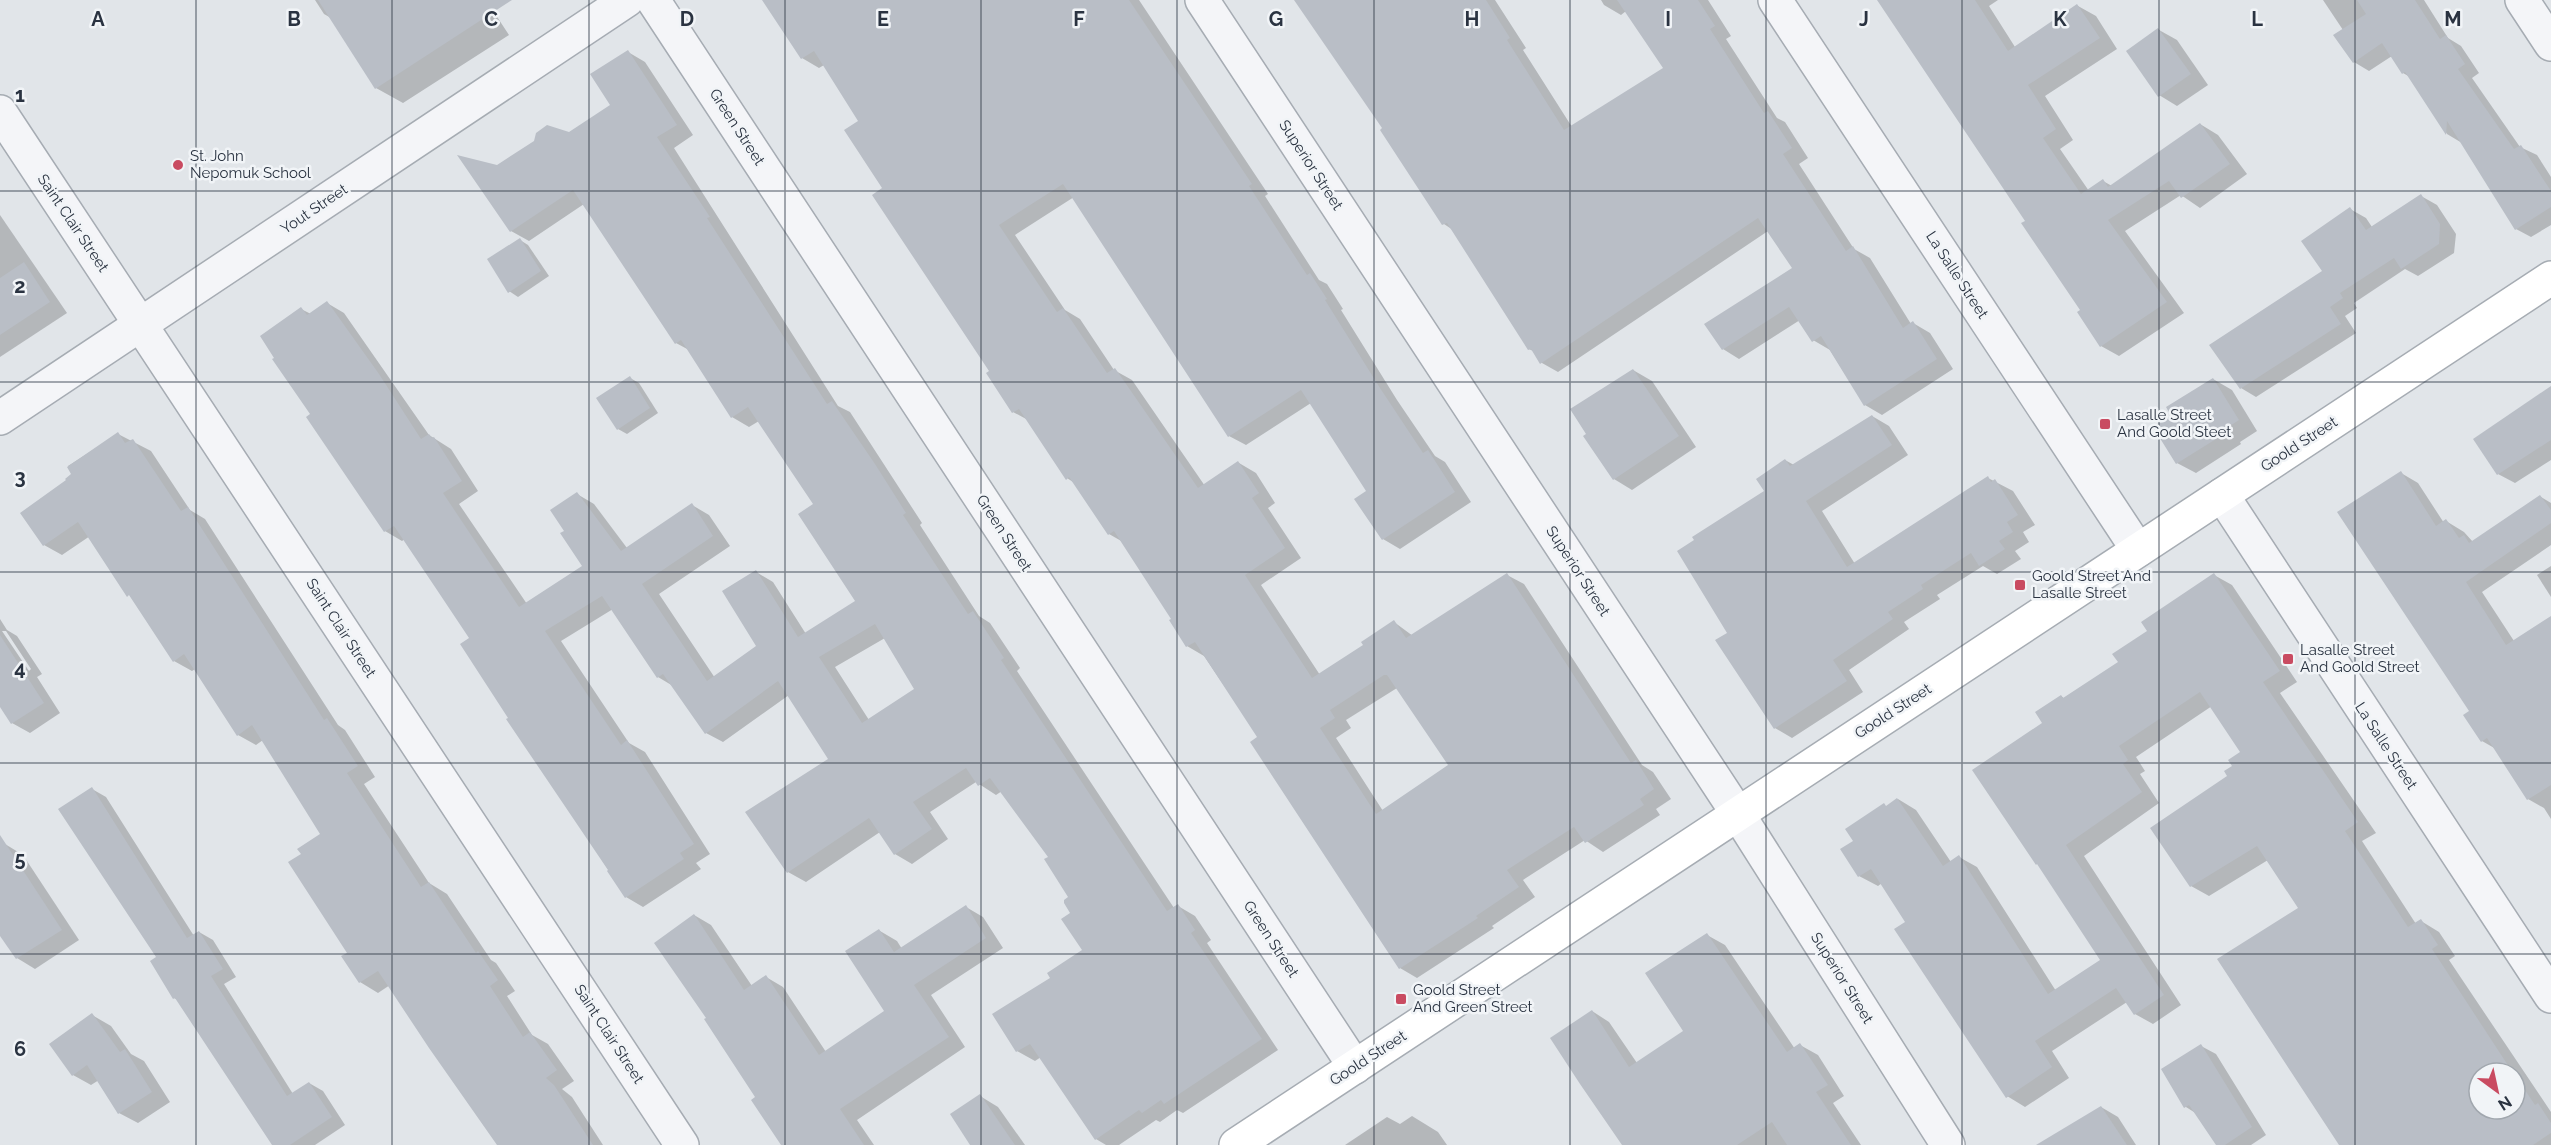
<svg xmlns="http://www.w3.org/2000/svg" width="2551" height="1145" font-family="Raleway,sans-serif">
  <rect width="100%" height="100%" fill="#e1e5e9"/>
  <g fill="#0003" fill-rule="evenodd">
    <path d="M315 0H486L509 35 403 103 376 88 331 18 324 14Z"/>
    <path d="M765 0H1139L1268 194 1265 196 1319 280 1327 284 1343 309 1341 310 1397 400 1435 456 1445 462 1471 502 1400 549 1383 539 1368 491 1311 403 1246 445 1229 436 1074 197 1015 235 1065 310 1080 319 1114 370 1132 380 1205 486 1239 463 1256 473 1275 503 1268 508 1301 558 1261 585 1320 675 1365 645 1394 622 1413 636 1507 575 1524 584 1642 765 1653 772 1671 799 1656 809 1660 815 1603 852 1585 840 1523 880 1535 897 1492 926 1494 928 1417 978 1400 968 1259 737 1204 656 1187 646 1171 621 1173 620 1123 542 1109 534 1076 484 1067 478 1028 420 1013 412 885 189 860 121 824 65 819 68 802 58ZM1397 688 1450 766 1383 811 1336 738 1351 728 1346 720Z"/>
    <path d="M1296 0H1495L1526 48 1523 50 1572 127 1665 68 1626 11 1621 15 1604 5 1601 0H1708L1731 36 1726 39 1777 118 1785 122 1808 158 1799 164 1854 249 1870 258 1911 324 1913 323 1930 333 1953 369 1882 415 1865 405 1830 350 1813 340 1800 320 1739 359 1723 349 1794 269 1768 231 1558 372 1542 363 1535 352 1529 349 1453 230 1444 224 1384 129Z"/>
    <path d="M1880 0H1998L1989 6 2015 47 2078 6 2096 16 2117 49 2045 96 2073 140 2060 149 2089 191 2103 181 2112 186 2200 124 2218 135 2247 174 2200 208 2181 195 2125 231 2184 313 2119 356 2101 346 2082 310 2027 221Z"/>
    <path d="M2323 0H2424L2448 38 2461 46 2479 73 2472 78 2520 147 2537 155 2551 177V225L2531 237 2516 229 2462 143 2447 134 2410 77 2403 73 2392 56 2369 71 2354 62 2343 30Z"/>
    <path d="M2159 30 2177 40 2208 85 2177 106 2159 95Z"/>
    <path d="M628 52 645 62 693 135 674 148 838 406 850 412 922 523 920 525 979 616 990 623 1020 668 1017 671 1174 908 1178 906 1195 916 1211 940 1207 943 1278 1050 1183 1113 1177 1110 1160 1122 1156 1120 1119 1145H1106L1096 1139 1041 1057 1035 1061 1017 1051 1052 978 1084 950 1072 913 1070 898 1050 857 1002 791 996 795 976 782 930 812 948 839 912 864 895 854 880 832 806 882 788 872 748 812 830 759 789 695 723 742 706 733 673 686 658 677 613 609 561 641 629 743 645 752 710 854 696 863 701 869 643 907 626 897 510 718 471 639 405 539 402 541 385 531 312 415 301 309 311 314 327 303 344 313 429 435 451 449 478 491 459 504 527 604 584 567 566 531 577 494 594 504 627 548 692 505 709 515 730 546 659 594 715 678 758 646 756 572 773 582 806 634 857 601 815 505 759 421 749 427 732 417 689 350 676 343 584 204 529 241 511 231 498 167 569 133 612 105ZM885 638 916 689 869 720 835 667Z"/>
    <path d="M2421 196 2437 205 2456 234 2454 253 2418 276 2405 269 2354 303 2357 308 2345 316 2356 333 2256 397 2241 388 2324 272 2350 209 2366 218 2372 227Z"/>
    <path d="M0 215 67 313 0 357Z"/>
    <path d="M520 240 528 245 549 276 518 297 509 291Z"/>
    <path d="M1633 370 1652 381 1696 447 1632 490 1614 479 1588 434Z"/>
    <path d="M630 378 639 383 658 413 627 434 618 429Z"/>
    <path d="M2213 379 2232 390 2257 431 2240 442 2241 444 2196 473 2177 463 2173 416Z"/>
    <path d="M2551 392V460L2515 483 2498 474Z"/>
    <path d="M1872 416 1889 426 1908 455 1822 511 1855 564 1988 478 2013 491 2035 525 2023 532 2029 542 2015 551 2021 559 1997 574 1983 566 1937 595 1940 599 1904 622 1909 629 1849 670 1863 692 1792 738 1775 728 1729 633 1766 491 1785 460 1794 465Z"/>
    <path d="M118 434 151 451 190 510 205 519 338 725 345 730 375 777 364 784 429 883 447 894 491 960 496 963 515 991 507 996 532 1035 548 1044 574 1081 562 1089 572 1097 603 1145H498L390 985 378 993 360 982 343 957 349 953 303 855 322 834 263 740 256 745 238 735 195 669 192 671 174 661 90 536 62 555 44 545 74 475 68 466Z"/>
    <path d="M2401 473 2418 483 2444 523 2446 521 2464 532 2473 542 2541 497 2551 503V545L2482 592 2514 641 2551 635V819L2544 808 2528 799 2496 749 2482 741Z"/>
    <path d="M2551 566V597L2537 575Z"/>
    <path d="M2214 575 2232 585 2297 682 2280 693 2376 833 2362 841 2416 924 2421 921 2439 932 2455 956 2449 960 2551 1112V1145H2341L2300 909 2268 860 2209 896 2191 886 2230 777 2243 752 2212 706 2136 757 2145 771 2140 774 2159 803 2084 856 2181 1005 2153 1024 2135 1014 2127 1002 2052 1051 2069 1078 2025 1107 2007 1096 1908 923 1882 883 1878 886 1859 876 1855 841 1887 807 1898 799 1916 810 1951 862 1959 857 1977 867 2056 991 2102 961 2040 866 2044 723 2061 696 2065 699 2120 663 2149 631ZM2479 1073H2515V1109H2479Z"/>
    <path d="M0 619 7 630 17 636 42 674 37 677 60 713 30 733 12 723 0 704ZM2 631H6L31 669 29 671Z"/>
    <path d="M92 789 106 797 194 936 199 932 213 940 236 977 224 984 293 1094 309 1083 323 1091 345 1125 315 1145H274L178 1000 174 998Z"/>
    <path d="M5 844 23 855 79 940 35 969 17 958 0 933V847Z"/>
    <path d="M966 907 983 917 1003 948 931 995 965 1047 857 1120 874 1145H783L757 1098 708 1018 694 915 711 925 752 986 766 977 783 987 826 1052 886 1012 880 931 897 941 902 949Z"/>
    <path d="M1707 935 1725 945 1795 1049 1800 1045 1818 1055 1844 1096 1833 1103 1861 1145H1631L1592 1011 1609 1022 1637 1063 1685 1031Z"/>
    <path d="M92 1015 111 1026 131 1054 144 1061 170 1102 138 1123 119 1113 99 1080 91 1085 73 1075Z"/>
    <path d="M2201 1046 2216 1054 2266 1135 2251 1145H2218L2197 1114 2186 1107 2163 1070Z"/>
    <path d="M980 1096 998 1107 1025 1145H972Z"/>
    <path d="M2101 1107 2118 1117 2136 1145H2045Z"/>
    <path d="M1412 1116 1438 1132 1447 1145H1345L1387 1117 1400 1124Z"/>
  </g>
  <g fill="#b9bec6" fill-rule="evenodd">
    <path d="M318 0H512L375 89Z"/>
    <path d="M762 0H1129L1252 184 1249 186 1307 275 1310 273 1327 299 1325 300 1380 388 1423 453 1428 450 1455 492 1382 540 1354 499 1366 491 1301 390 1228 437 1063 184 999 225 1057 312 1063 308 1107 373 1115 368 1198 488 1238 461 1259 493 1252 498 1285 548 1245 575 1312 678 1363 645 1361 642 1394 620 1406 638 1507 573 1631 763 1636 760 1654 789 1640 799 1644 805 1585 843 1574 827 1507 870 1519 887 1476 916 1478 918 1399 969 1250 742 1257 737 1195 642 1186 647 1169 620 1171 619 1114 531 1108 535 1069 477 1066 480 1019 409 1012 413 986 373 989 371 872 195 882 188 844 130 858 121 814 51 801 59ZM1384 675H1387L1448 765 1376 814 1320 728 1335 718 1330 710Z"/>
    <path d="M1294 0H1486L1510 38 1507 40 1564 130 1663 68 1617 0H1698L1715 26 1710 29 1764 113 1768 111 1792 148 1783 154 1846 251 1853 246 1903 328 1913 321 1937 359 1864 406 1821 336 1812 342 1789 307 1722 350 1704 324 1792 268 1758 218 1540 364 1531 349 1528 350 1447 223 1442 225 1380 130 1382 128Z"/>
    <path d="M1877 0H1975L2008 51 2077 4 2100 38 2028 85 2056 129 2043 138 2081 194 2103 179 2108 187 2200 123 2230 164 2181 198 2169 181 2108 220 2167 302 2100 347 2077 312 2080 310 2021 223 2025 221Z"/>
    <path d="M2357 0H2415L2440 39 2446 35 2465 64 2458 69 2514 149 2521 145 2551 191V207L2515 230 2447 121 2446 135 2405 72 2402 74 2382 43 2353 63 2333 35 2366 14Z"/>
    <path d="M2158 28 2191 74 2158 97 2126 51Z"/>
    <path d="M628 50 677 125 657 137 710 217 707 218 827 404 832 401 875 464 906 513 903 515 968 614 973 611 1004 658 1001 660 1167 911 1178 904 1195 930 1191 933 1262 1039 1164 1104 1161 1100 1142 1113 1139 1110 1095 1140 1030 1044 1016 1052 992 1014 1050 978 1047 973 1082 950 1061 919 1070 913 1064 903V900L1068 897 1044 859 1048 857 990 778 978 786 966 768 913 802 932 829 894 855 869 818 787 873 745 812 828 759 778 681 705 734 663 674 657 678 602 596 545 631 621 745 627 740 694 844 680 853 684 859 625 898 607 871 608 870 506 719 508 718 460 644 469 638 435 587 394 526 384 532 306 417 310 414 272 359 274 358 260 336 301 307 307 315 327 301 379 374 421 439 429 434 432 438 434 437 462 481 443 493 519 607 582 566 560 533 564 531 550 510 577 492 621 551 692 503 713 536 642 584 707 681 756 646 722 591 756 570 798 637 855 601 798 514 813 504 748 407 731 418 681 340 675 344 573 190 510 232 457 155 497 165 534 141 536 133 547 125 569 132 610 105 590 74ZM875 624 914 689 862 723 819 657Z"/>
    <path d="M2421 194 2440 224 2439 244 2401 269 2394 258 2340 293 2343 298 2330 307 2341 324 2240 389 2209 345 2322 271 2301 241 2350 207 2366 230Z"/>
    <path d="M520 238 541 271 508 293 487 259Z"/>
    <path d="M24 262 50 302 0 335V278Z"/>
    <path d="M1633 369 1679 436 1613 480 1583 436 1586 434 1570 409Z"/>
    <path d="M630 376 650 408 617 430 596 398Z"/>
    <path d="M2213 378 2239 420 2222 431 2224 434 2176 464 2153 427 2171 416 2166 407Z"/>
    <path d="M2551 386V440L2497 475 2473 439Z"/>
    <path d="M1872 415 1892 445 1806 501 1847 567 1988 476 1991 482 1995 479 2018 515 2007 522 2013 532 1999 541 2005 549 1979 566 1971 553 1921 585 1923 589 1888 612 1893 619 1833 660 1847 681 1774 729 1715 640 1727 633 1677 551 1694 540 1692 537 1764 491 1756 479 1785 459 1790 466Z"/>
    <path d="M118 432 125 443 133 439 181 511 188 507 324 720 327 718 358 766 347 773 421 887 429 882 476 953 478 951 498 980 490 986 523 1037 530 1032 557 1070 546 1078 554 1085 593 1145H497L429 1048 378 971 359 983 341 956 347 953 288 862 301 854 297 849 320 834 252 725 237 736 184 654 173 662 129 595 127 597 78 522 43 546 20 513 66 480 65 479 71 474 67 467Z"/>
    <path d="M2401 471 2436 526 2446 519 2459 538 2464 535 2469 543 2540 495 2551 510V523L2466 582 2506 645 2551 616V785L2527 800 2487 738 2481 742 2463 715 2469 711 2337 512Z"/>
    <path d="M2214 573 2280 671 2263 682 2358 822 2345 831 2408 927 2421 919 2438 945 2432 949 2513 1073H2479V1109H2515V1075L2535 1105 2538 1103 2551 1123V1133L2533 1145H2339L2217 959 2298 908 2257 846 2190 887 2150 828 2227 776 2224 771 2232 766 2228 760 2240 752 2200 692 2119 746 2128 760 2123 764 2142 792 2066 845 2164 995 2134 1015 2116 988 2035 1041 2052 1067 2006 1098 1894 929 1905 922 1871 869 1858 877 1840 849 1853 841 1845 829 1884 803 1886 806 1897 798 1943 866 1959 855 2048 994 2100 960 2037 864 2036 865 1972 770 2042 723 2035 712 2061 695 2063 698 2118 662 2112 654 2147 631 2141 622Z"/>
    <path d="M0 635 44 703 11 724 0 707Z"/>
    <path d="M92 787 187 938 199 931 223 969 211 976 287 1096 309 1082 332 1117 290 1145H272L175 998 173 999 150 961 156 957 58 809Z"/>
    <path d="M0 835 62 930 16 959 0 936Z"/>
    <path d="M966 905 986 938 914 985 949 1037 840 1109 864 1145H781L751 1100 755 1097 704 1019 706 1018 654 943 694 914 744 990 766 975 819 1055 884 1011 845 951 879 929 894 952Z"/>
    <path d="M1707 933 1787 1052 1800 1043 1828 1085 1816 1092 1851 1145H1787L1772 1122 1737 1145H1622L1580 1084 1550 1038 1592 1010 1629 1067 1683 1031 1645 973Z"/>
    <path d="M92 1013 120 1052 125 1049 152 1092 118 1114 87 1065 72 1076 49 1044Z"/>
    <path d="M2201 1044 2252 1127 2225 1145H2216L2189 1105 2184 1108 2161 1069Z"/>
    <path d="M980 1094 1015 1145H970L950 1114Z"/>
    <path d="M2101 1106 2127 1145H2036Z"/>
  </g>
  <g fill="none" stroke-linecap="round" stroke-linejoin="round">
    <g stroke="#a6acb3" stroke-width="36">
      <g id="street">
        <path d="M653 0 1355 1067"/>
        <path d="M1202 0 1738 814 1948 1145"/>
        <path d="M1775 0 2138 550"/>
        <path d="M2522 0 2551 44"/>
        <path d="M0 112 682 1145"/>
        <path d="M0 418 627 0"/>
        <path d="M2222 495 2551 996"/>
      </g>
    </g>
    <g stroke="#a6acb3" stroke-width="36">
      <path id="secondary" d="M1236 1145 2551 278"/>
    </g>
    <use href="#street" stroke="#f4f5f8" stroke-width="33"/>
    <use href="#secondary" stroke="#fff" stroke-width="33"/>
  </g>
  <path fill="none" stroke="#2a3341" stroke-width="1.5" stroke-opacity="0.55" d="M196 0V1145M392 0V1145M589 0V1145M785 0V1145M981 0V1145M1177 0V1145M1374 0V1145M1570 0V1145M1766 0V1145M1962 0V1145M2159 0V1145M2355 0V1145M0 191H2551M0 382H2551M0 572H2551M0 763H2551M0 954H2551"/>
  <g fill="#c94b61" stroke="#f1f4f7" stroke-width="2">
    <circle cx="178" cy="165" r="6"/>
    <rect x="2099" y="418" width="12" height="12" rx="3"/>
    <rect x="2014" y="579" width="12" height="12" rx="3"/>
    <rect x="2282" y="653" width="12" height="12" rx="3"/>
    <rect x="1395" y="993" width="12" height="12" rx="3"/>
  </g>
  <g text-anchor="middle" stroke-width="5" stroke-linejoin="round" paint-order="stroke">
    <g font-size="15" fill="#2a3341" stroke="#f1f4f7">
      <text transform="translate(737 127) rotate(57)" y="5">Green Street</text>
      <text transform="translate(1311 165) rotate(57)" y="5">Superior Street</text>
      <text transform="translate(314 209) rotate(-34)" y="5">Yout Street</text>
      <text transform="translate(73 223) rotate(56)" y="5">Saint Clair Street</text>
      <text transform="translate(1957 275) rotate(57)" y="5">La Salle Street</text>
      <text transform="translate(2299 444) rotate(-33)" y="5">Goold Street</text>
      <text transform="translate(1004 533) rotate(57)" y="5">Green Street</text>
      <text transform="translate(1578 571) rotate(57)" y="5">Superior Street</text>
      <text transform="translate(341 628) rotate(57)" y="5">Saint Clair Street</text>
      <text transform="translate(1893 711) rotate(-33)" y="5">Goold Street</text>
      <text transform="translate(2386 746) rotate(57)" y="5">La Salle Street</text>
      <text transform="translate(1271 939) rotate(57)" y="5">Green Street</text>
      <text transform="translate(1842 978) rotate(58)" y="5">Superior Street</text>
      <text transform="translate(609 1034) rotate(57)" y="5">Saint Clair Street</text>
      <text transform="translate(1368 1058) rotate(-33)" y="5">Goold Street</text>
    </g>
    <g font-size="15" fill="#2a3341" stroke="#f1f4f7" text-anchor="start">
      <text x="190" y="161">St. John<tspan x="190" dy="17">Nepomuk School</tspan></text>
      <text x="2117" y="420">Lasalle Street<tspan x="2117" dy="17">And Goold Steet</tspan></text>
      <text x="2032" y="581">Goold Street And<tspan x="2032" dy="17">Lasalle Street</tspan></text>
      <text x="2300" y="655">Lasalle Street<tspan x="2300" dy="17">And Goold Street</tspan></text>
      <text x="1413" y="995">Goold Street<tspan x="1413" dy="17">And Green Street</tspan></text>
    </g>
  </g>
  <g font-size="20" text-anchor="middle" font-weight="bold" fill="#2a3341" stroke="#f1f4f7" stroke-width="5" stroke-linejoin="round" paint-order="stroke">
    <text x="98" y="26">A</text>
    <text x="294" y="26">B</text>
    <text x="491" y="26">C</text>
    <text x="687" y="26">D</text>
    <text x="883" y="26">E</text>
    <text x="1079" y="26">F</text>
    <text x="1276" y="26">G</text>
    <text x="1472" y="26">H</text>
    <text x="1668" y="26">I</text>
    <text x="1864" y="26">J</text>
    <text x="2060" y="26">K</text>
    <text x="2257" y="26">L</text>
    <text x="2453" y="26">M</text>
    <text x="20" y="102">1</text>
    <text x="20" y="293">2</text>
    <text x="20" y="484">3</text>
    <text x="20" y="675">4</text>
    <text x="20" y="866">5</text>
    <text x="20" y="1056">6</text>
  </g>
  <g transform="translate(2497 1091) rotate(147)"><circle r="28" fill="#f1f4f7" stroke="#a1a7ae" stroke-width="1.5"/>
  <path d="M0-4.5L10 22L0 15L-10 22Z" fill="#c94b61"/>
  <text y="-9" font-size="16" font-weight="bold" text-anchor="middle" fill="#2a3341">N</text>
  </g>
</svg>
